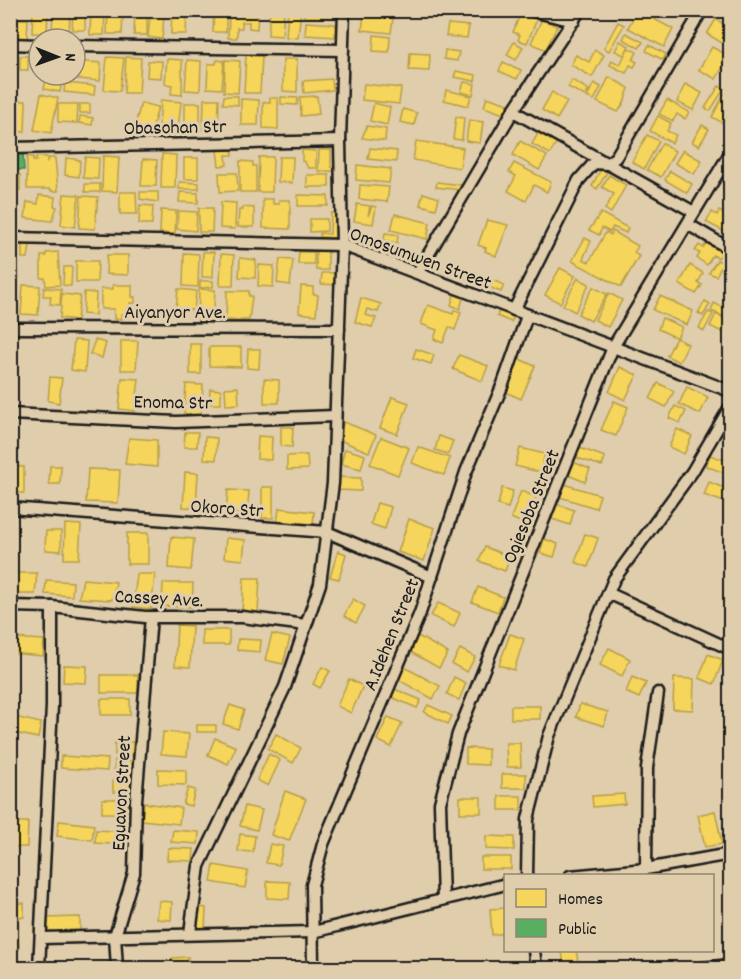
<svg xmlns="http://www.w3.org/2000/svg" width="741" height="979" font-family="Dekko,sans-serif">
  <rect width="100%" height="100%" fill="#e0cdab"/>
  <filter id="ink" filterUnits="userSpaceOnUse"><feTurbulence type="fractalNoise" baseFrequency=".0167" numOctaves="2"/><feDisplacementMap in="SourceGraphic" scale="12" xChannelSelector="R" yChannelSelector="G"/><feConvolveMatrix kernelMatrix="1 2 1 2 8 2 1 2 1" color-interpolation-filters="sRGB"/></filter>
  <g filter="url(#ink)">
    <g fill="#f6d55c" stroke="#b59e49" stroke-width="1.5">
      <path d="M33 10H48L47 33H32Z"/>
      <path d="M53 10H70L69 36H52Z"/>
      <path d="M73 10H85V30H72Z"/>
      <path d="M91 10H105L104 35H90Z"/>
      <path d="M108 10H123L122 34H107Z"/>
      <path d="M135 10H147V35H134Z"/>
      <path d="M172 10H187L186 34H171Z"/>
      <path d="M214 10H226V32H213Z"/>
      <path d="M270 10H284L282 36 268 35Z"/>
      <path d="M288 10H301L298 38 286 37Z"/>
      <path d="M304 10H339V18L304 17Z"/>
      <path d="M637 10 673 29 664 47 628 28Z"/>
      <path d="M521 12 537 19 527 43 518 40 520 35 513 32Z"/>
      <path d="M234 13H258L257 29 249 28V22H242V28H237V38H228L229 16H233Z"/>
      <path d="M364 14 393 18 391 33 362 30Z"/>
      <path d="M150 15 164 16 162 39 148 37Z"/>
      <path d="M17 19H28L27 38H10V33H17Z"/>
      <path d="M542 19 557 26 546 50 531 43Z"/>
      <path d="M716 19 730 28 729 47 707 34Z"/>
      <path d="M306 22 335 24V37L305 35Z"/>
      <path d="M618 22 624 25 609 51 604 48Z"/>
      <path d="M448 24 469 26 467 38 446 36Z"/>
      <path d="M626 33 643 42 639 48 623 39Z"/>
      <path d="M374 35 390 37 389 52 373 51Z"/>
      <path d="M620 41 629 46 624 55 615 51Z"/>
      <path d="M514 42 523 47 516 60 507 55Z"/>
      <path d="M649 45 666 54 663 60 646 51Z"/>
      <path d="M712 47 729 56 716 79 699 70Z"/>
      <path d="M628 48 637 52 633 60 637 62 634 67 630 65 626 73 610 65 612 60 620 65Z"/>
      <path d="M445 50 459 52 457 61 444 59Z"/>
      <path d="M595 50 604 55 592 77 571 65 576 55 589 62Z"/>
      <path d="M410 53 430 54 429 71 409 70Z"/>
      <path d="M246 55 262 56 260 93H244Z"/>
      <rect x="20" y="56" width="8" height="14"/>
      <path d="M107 57 124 58 120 91 104 90Z"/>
      <path d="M126 57 141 58 139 93H124Z"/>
      <path d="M167 59 182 60V95L171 94 172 85 165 84Z"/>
      <path d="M283 59H297V92L283 91Z"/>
      <path d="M187 60 201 61 200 91 185 90Z"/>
      <path d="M217 60 224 61 222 89 207 88 208 64H216Z"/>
      <path d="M225 60 240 61 238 93 224 92Z"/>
      <path d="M75 61 101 63 100 81 68 78V75H75Z"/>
      <path d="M148 61H162L161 78 147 77Z"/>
      <path d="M503 62 521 70 517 79 499 71Z"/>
      <path d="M456 71 476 75 475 81 454 77Z"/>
      <path d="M47 75H63L60 92 44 89Z"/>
      <path d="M609 77 629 88 624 103 618 112 597 102Z"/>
      <path d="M332 79 333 90 304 93 303 81Z"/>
      <path d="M572 80 589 90 585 96 568 87Z"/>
      <path d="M464 82 475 84 473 95 461 92Z"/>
      <path d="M65 83 95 86 94 95 64 92Z"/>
      <path d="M594 83 601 87 594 100 587 97Z"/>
      <path d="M364 84 401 88 399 104 362 100Z"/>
      <path d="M685 84 702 93 693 110 677 102Z"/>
      <path d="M719 86 724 89 710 111 705 108Z"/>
      <path d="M728 87 730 89V127L712 117Z"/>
      <path d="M446 90 471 96 468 106 444 100Z"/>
      <path d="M552 92 567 102 557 119 542 110Z"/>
      <path d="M41 94 58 98 51 133 34 130Z"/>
      <path d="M224 96H238V105L223 104Z"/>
      <path d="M317 96 319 114 301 116 300 97Z"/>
      <path d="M10 97H16V101H26L25 132 11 131Z"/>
      <path d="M281 97 298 98 297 105 281 104Z"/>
      <path d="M487 97 508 104 504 114 484 107Z"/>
      <path d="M270 98H278V129L263 128V102H270Z"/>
      <path d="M204 99H219L218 130H203Z"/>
      <path d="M241 99 259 100 258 125H241Z"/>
      <path d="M161 100 181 102 178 128 159 126Z"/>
      <path d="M667 100 689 112 685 119 677 114 673 121 659 114Z"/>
      <path d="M141 103 158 107 151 134 134 129Z"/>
      <rect x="185" y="103" width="15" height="27"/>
      <path d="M374 103 390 107 387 125 370 121Z"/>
      <path d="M58 104H78L77 123 58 122Z"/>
      <rect x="80" y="104" width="10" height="9"/>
      <path d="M403 109 417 113 414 125 400 122Z"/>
      <path d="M80 116 93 118 92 125 79 123Z"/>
      <path d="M658 116 671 123 667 131 676 135 672 143 650 131Z"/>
      <path d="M456 117 464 118 462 140 453 139Z"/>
      <path d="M469 120 483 122 480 143 466 141Z"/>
      <path d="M702 125 709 129 699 146 692 142Z"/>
      <path d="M367 126 386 129 385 141 362 138Z"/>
      <path d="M540 130 558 140 550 154 532 144Z"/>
      <path d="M647 135 659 141 644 169 632 162Z"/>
      <path d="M416 141 463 148 460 168 413 160Z"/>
      <path d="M520 141 547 156 539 170 513 155Z"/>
      <path d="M662 143 675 151 661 177 647 170Z"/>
      <path d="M232 148 233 155H226L227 165 219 166 217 149Z"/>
      <path d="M370 148 397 151 396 162 368 159Z"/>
      <path d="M302 150 316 151V168H308L305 162 302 161Z"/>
      <path d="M319 150H331V167H337V171H318Z"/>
      <path d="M683 150 702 161 694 174 675 163Z"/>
      <path d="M162 154 176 155 175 188H161Z"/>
      <path d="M103 156 119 157 117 192 102 191Z"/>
      <path d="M27 157H33V161H36V157H47V161L49 158H55L58 191H51V189H27Z"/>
      <path d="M85 157 99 158 98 179 83 178Z"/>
      <path d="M259 157H273L272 192H258Z"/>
      <path d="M279 157H293L292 183 278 182Z"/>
      <path d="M66 158 80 160 79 177 65 175Z"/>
      <rect x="184" y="158" width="14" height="21"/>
      <path d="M143 159 157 160 156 186H141Z"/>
      <path d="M240 161 253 162V166H256V192H240Z"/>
      <path d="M514 163 551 182 547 192 534 185 526 201 508 191 516 176 509 172Z"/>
      <path d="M357 165 391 169 389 183 356 180Z"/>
      <path d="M601 169 607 172 597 189 592 186Z"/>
      <path d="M670 171 692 184 687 193 665 180Z"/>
      <path d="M219 173H237L238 191 220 192Z"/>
      <rect x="10" y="175" width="10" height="15"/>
      <rect x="307" y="175" width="22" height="12"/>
      <path d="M609 175 626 185 611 213 605 209 614 194 602 187Z"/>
      <path d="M179 182 199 183V189H179Z"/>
      <path d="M437 182 461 185V190L436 187Z"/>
      <rect x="85" y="184" width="15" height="8"/>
      <path d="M360 185 389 187 387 202 359 199Z"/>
      <path d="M120 192H136L137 214H120Z"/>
      <path d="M140 192H158V202L140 199Z"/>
      <path d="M180 192 198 193V203L179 202Z"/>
      <path d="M423 193 439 198 436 209 420 205Z"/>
      <path d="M64 194 79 195 75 227 61 225Z"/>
      <path d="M39 195 55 197 54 206 57 207 52 221 25 218 27 202 38 204Z"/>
      <path d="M298 195 328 196V206H298Z"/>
      <path d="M81 196 98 197 95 229 79 228Z"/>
      <path d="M263 199H273V204H279V200H290V229L263 228Z"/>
      <path d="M221 202 236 203 235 229 220 228Z"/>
      <path d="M357 204 370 206 368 216 372 206 376 207 373 224 354 221Z"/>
      <path d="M140 205 153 206 152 224H139Z"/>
      <path d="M243 207 254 208V227H238L239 210H243Z"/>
      <path d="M199 208H213L212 232H199Z"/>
      <path d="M161 210 176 211 175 234 160 233Z"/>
      <path d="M178 211 197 212 196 231 177 229Z"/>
      <path d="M719 211 730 217 729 234 706 222 712 212 717 215Z"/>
      <path d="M331 213 337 214 336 238 320 237V233L330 234Z"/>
      <path d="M601 213 628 228 626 233 613 227 610 232 602 228 599 235 589 230Z"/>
      <path d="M395 214 430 223 427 239 391 230Z"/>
      <path d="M310 219H327V231L310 232Z"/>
      <path d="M487 220 508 225 496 256 485 251 486 248 478 245Z"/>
      <path d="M613 231 638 246 634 253 639 256 621 287 572 261 585 238 591 241 583 259 589 262 606 232 611 235Z"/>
      <path d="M385 233 398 235 397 243 384 240Z"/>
      <path d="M708 241 723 251 718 258 713 255 707 265 697 258 700 253 695 251 699 245 703 248Z"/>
      <path d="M22 245H30L28 258H22Z"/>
      <rect x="316" y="250" width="12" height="20"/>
      <path d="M58 252 60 285 46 286 45 278H41V256H46V253Z"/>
      <path d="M203 252H214L213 277H202Z"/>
      <path d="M299 252H314V264H298Z"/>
      <path d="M184 253 199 254 198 287 183 286Z"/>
      <path d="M221 254 234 255 233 286H220Z"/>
      <path d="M10 255H18L19 278H10Z"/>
      <path d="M107 255H128V275L106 274Z"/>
      <path d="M240 258 256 260 255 278 239 277Z"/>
      <path d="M280 259 293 260 290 285 277 283Z"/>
      <path d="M717 260 723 263 716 276 709 273Z"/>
      <path d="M76 261H98L97 282H76Z"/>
      <path d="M259 265 274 266 273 287 258 286Z"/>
      <path d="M690 265 703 273 698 283 702 285 696 294 679 284Z"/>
      <path d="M64 267H72L71 286 63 285Z"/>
      <path d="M464 268 504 285 501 292 461 276Z"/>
      <path d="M560 268 575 276 560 303 545 295Z"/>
      <path d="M322 273H338V285L321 284Z"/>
      <path d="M578 278 589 284 575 312 563 305Z"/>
      <path d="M200 281H213V287L200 288Z"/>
      <path d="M23 285 40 286 38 315 21 314Z"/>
      <path d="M113 285H132V297H135V303H130V314H121V319H114V309H101V289H113Z"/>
      <path d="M301 286 313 287V294L318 295 316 315 299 313Z"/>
      <path d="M593 287 607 294 591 321 578 314Z"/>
      <path d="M44 288 61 289 60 305 50 304 51 296H43Z"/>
      <path d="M178 289 196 291 194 310 176 309Z"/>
      <path d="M199 289 215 290 213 323 198 322Z"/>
      <path d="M227 291H249V296H252L249 320H226Z"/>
      <path d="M84 292 96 293 95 315 83 314Z"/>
      <path d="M455 292 464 294 460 309 451 305Z"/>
      <path d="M609 293 622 300 608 327 595 320Z"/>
      <path d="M62 294 80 296 77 320 60 318Z"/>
      <path d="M660 296 693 311 687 325 653 310Z"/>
      <path d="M361 298 381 304 378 312 367 309 365 315 376 318 372 327 355 322Z"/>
      <path d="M705 301 710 304 703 316 698 313Z"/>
      <path d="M714 303 730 311V319L711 311Z"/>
      <path d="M428 305 453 314 454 310 461 312 455 330 449 327 443 343 434 339 437 330 421 324Z"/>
      <path d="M499 311 514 317 511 322 497 316Z"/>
      <path d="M708 312 713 314 704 331 699 328Z"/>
      <path d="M716 314 727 320 722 332 710 326Z"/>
      <path d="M662 318 682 327 677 338 658 329Z"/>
      <path d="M676 338 688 344 679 362 667 356Z"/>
      <path d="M74 340 87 341 85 372 71 370Z"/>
      <path d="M95 340 106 343 102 358 90 354Z"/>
      <path d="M121 341H138L136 370H121Z"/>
      <rect x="190" y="344" width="11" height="30"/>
      <path d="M209 347H241V367L209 366Z"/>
      <path d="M248 349H260L259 369 247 368Z"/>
      <path d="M416 349 434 355 431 364 413 358Z"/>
      <path d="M459 355 488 366 482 381 453 369Z"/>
      <path d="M519 359 535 366 521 399 506 392Z"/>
      <path d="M620 367 637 375 625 400 609 392Z"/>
      <path d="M50 377 62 378 59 403 48 401Z"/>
      <path d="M122 378 139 379 135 411 119 409Z"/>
      <path d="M264 379 279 380V403H264Z"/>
      <path d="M658 383 674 391 666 407 650 399Z"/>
      <path d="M186 384 203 385 201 415 184 414Z"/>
      <path d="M238 387 239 404 226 405 225 388Z"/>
      <path d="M687 387 708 397 700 414 679 404Z"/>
      <path d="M210 389 221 390V404H209Z"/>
      <path d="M392 397 409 403 397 434 380 428Z"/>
      <path d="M614 401 628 407 616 436 601 430Z"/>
      <path d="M675 406 686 411 680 423 669 418Z"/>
      <path d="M344 422 376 435 369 452 337 439Z"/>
      <path d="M281 427H293L292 447 281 446Z"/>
      <path d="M677 429 692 436 684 454 669 447Z"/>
      <path d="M185 432H198L197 447H184Z"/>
      <path d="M258 436 272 437 271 460 257 459Z"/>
      <path d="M439 436 453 441 448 454 435 450Z"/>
      <path d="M205 437 217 438 216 460 204 459Z"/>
      <path d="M381 437 409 448 398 475 370 464Z"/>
      <path d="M129 438 157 440V467L125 464Z"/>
      <path d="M418 447 450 458 444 475 412 463Z"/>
      <path d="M520 448 545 454 540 472 515 466Z"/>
      <path d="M580 448 605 457 602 466 577 458Z"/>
      <path d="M345 449 365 455 361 469 341 464Z"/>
      <path d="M307 455 308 469 287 470V456Z"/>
      <path d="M710 455 730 462V475L706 466Z"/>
      <path d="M573 462 590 469 585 482 568 475Z"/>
      <path d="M10 466 24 467V493H10Z"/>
      <path d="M50 466H61L60 484H49Z"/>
      <path d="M88 469 120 470 118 503 86 502Z"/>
      <path d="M185 472 198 473 196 508 183 507Z"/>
      <path d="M337 477 361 478V491L337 490Z"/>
      <path d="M709 482 729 490 724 502 704 495Z"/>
      <path d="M564 484 600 495 596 508 560 497Z"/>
      <rect x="262" y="487" width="11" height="31"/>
      <path d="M502 488 513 491 508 508 498 505Z"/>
      <path d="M228 490 249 491 247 514 226 512Z"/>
      <path d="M521 491 536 497 525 524 511 518Z"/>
      <path d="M377 503 391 507 385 529 371 524Z"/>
      <path d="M556 504 574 510 570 525 552 519Z"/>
      <path d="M279 508 314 512 313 527 277 525Z"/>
      <path d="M409 519 435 528 424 561 398 552Z"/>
      <path d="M65 524 81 525 79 559H64Z"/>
      <path d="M46 531H61V551L45 550Z"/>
      <rect x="127" y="533" width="21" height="31"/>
      <path d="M585 534 598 538 588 567 575 562Z"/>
      <path d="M171 537 194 539 191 570 169 568Z"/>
      <path d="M226 538 245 540 243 560 224 558Z"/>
      <path d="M544 539 558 544 554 557 540 553Z"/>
      <path d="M485 547 510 557 505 571 479 561Z"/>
      <path d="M338 551 346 554 339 579 330 577Z"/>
      <path d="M10 573H37L35 594H10Z"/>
      <path d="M137 574H155L151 609 133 607Z"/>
      <path d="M244 578H260L258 613 242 612Z"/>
      <path d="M83 579 116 582 112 600 79 598Z"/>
      <path d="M46 580 73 582 72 596 45 594Z"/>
      <path d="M163 583H193L192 607 162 606Z"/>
      <path d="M478 587 503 597 498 612 472 602Z"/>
      <path d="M353 599 365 606 356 623 344 616Z"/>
      <path d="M438 603 460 613 454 627 431 616Z"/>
      <path d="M177 625 192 626 190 667 175 666Z"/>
      <rect x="202" y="630" width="27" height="15"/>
      <path d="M272 634 290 638 283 664 265 660Z"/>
      <path d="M510 634 524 639 514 670 499 665Z"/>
      <path d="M418 636 448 653 439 668 409 651Z"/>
      <path d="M10 638 44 640 43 656 10 653Z"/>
      <path d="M238 639 261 640 260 652 237 650Z"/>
      <path d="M609 648 630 659 622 676 600 665Z"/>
      <path d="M460 649 475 657 467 672 452 664Z"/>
      <path d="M708 654 723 660 714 684 699 678Z"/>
      <path d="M64 665 87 666 86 683 63 682Z"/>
      <path d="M322 667 330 671 320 688 313 684Z"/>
      <path d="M404 667 440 686 433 699 397 679Z"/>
      <rect x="101" y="675" width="37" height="18"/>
      <path d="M454 677 466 683 459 700 447 694Z"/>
      <path d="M632 677 646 683 639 698 626 692Z"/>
      <path d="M674 678 694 679 693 710 673 709Z"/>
      <path d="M349 679 363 686 351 713 337 706Z"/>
      <path d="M392 688 421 700 417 708 389 696Z"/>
      <rect x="101" y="699" width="29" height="16"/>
      <path d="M580 704 608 712 604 726 576 717Z"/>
      <path d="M230 705 244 710 238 729 223 724Z"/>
      <path d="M428 705 452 716 448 724 424 712Z"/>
      <rect x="511" y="706" width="29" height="13"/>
      <path d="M10 716 41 723 38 738 10 732Z"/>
      <path d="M388 717 402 723 391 747 377 740Z"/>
      <rect x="197" y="725" width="19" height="7"/>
      <path d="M163 732 189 734 187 756 161 754Z"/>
      <path d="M276 734 301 748 293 763 268 749Z"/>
      <path d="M215 738 236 747 228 764 208 755Z"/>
      <path d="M115 742H133L132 756 115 755Z"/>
      <path d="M506 743H520L521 767H507Z"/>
      <path d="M466 748 488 749V765L466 764Z"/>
      <path d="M269 754 280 760 268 786 257 780Z"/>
      <path d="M61 756 108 759 107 771 61 768Z"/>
      <path d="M115 760 133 761 132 773 114 771Z"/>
      <path d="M158 769 186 770V785L158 784Z"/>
      <rect x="502" y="774" width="24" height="14"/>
      <rect x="113" y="780" width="19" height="12"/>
      <path d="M188 788 195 790 191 806 183 804Z"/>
      <path d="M285 791 306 799 289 841 271 835Z"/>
      <path d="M624 794 625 804 593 807 592 796Z"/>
      <rect x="499" y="796" width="22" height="14"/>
      <rect x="460" y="797" width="21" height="16"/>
      <rect x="102" y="799" width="25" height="14"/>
      <path d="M144 803 181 808 179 824 142 820Z"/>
      <path d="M245 806 262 810 257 830 240 826Z"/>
      <path d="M715 811 722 844 705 847 698 815Z"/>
      <path d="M59 821 94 825 92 840 57 836Z"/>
      <path d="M10 822H28L27 847H10Z"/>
      <path d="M96 830 130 832 129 845 95 843Z"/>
      <path d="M173 830 199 832 198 844 171 842Z"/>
      <path d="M240 834 255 836 253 852 238 851Z"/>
      <path d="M486 836 514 837V850L486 849Z"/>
      <path d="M270 844 283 846 279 865 266 863Z"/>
      <path d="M168 848 194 849 193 861 167 860Z"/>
      <rect x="481" y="857" width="30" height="12"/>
      <path d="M214 865 248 871 245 888 211 882Z"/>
      <path d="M267 881 290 882 289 899 267 898Z"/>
      <path d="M159 901 172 902 171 920 157 919Z"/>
      <path d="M24 903V917H10V904Z"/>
      <path d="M197 907 206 908 205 930H196Z"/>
      <path d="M506 908V933L492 935 490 909Z"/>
      <path d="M80 917V932L45 933V918Z"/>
      <path d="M10 923H18L19 950 10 951Z"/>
      <path d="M562 950H576L579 968H564Z"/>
      <path d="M188 957 189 968H173L172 958Z"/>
    </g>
    <path fill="#5aae61" stroke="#47824c" stroke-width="1.5" d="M10 152H23L24 170H10Z"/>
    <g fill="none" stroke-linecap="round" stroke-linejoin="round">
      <g stroke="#1c1c1c" stroke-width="15">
        <g id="minor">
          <path d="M528 10 574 21"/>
          <path d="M10 44 39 45"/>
          <path d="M75 46 343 50"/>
          <path d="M513 111 694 212"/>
          <path d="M10 148 340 141"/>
          <path d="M689 225 730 249"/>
          <path d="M10 238 342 245 730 391"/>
          <path d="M418 272 513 111 580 10"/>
          <path d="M514 310 579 180 594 163 607 164 616 157 702 10"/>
          <path d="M10 328 339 329"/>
          <path d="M10 414 176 422 335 416"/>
          <path d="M10 508 327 532 432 577"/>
          <path d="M608 593 730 649"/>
          <path d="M10 606 52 607 145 617H242L306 625"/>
          <path d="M646 869 647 768 658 693"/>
          <path d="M527 876 528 819 549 736 614 579 692 472 730 407"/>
          <path d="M570 876 646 869 730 854"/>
          <path d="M443 899 440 803 458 734 613 347 730 153"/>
          <path d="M190 933 199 866 285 687 320 584 333 483 342 245 340 141 344 10"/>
          <path d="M41 938 313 932 506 884"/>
          <path d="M534 950 536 968"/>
          <path d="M39 968 52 706V607"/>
          <path d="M117 968 115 936 134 873 136 801 151 617"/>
          <path d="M313 968 312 885 323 844 420 613 466 472 503 384 527 316"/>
          <path d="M702 968 730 965"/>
        </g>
      </g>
      <use href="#minor" stroke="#e0cdab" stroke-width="10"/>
    </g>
  </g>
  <g text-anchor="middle" stroke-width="6" stroke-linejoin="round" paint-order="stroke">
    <g font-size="20" fill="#1c1c1c" stroke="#e0cdab">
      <text transform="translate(175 126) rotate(-1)" y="7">Obasohan Str</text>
      <text transform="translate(421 257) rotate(20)" y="7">Omosumwen Street</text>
      <text x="175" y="318">Aiyanyor Ave.</text>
      <text transform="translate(173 401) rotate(1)" y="7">Enoma Str</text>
      <text transform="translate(530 506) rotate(-68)" y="7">Ogiesoba Street</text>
      <text transform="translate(227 507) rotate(4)" y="7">Okoro Str</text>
      <text transform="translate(159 597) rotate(3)" y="7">Cassey Ave.</text>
      <text transform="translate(390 634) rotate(-68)" y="7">A.Idehen Street</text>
      <text transform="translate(120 793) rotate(-87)" y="7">Eguavon Street</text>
    </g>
  </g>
  <rect width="741" height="979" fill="none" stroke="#e0cdab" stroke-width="36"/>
  <rect x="18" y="18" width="705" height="943" fill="none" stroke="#1c1c1c" stroke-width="2" filter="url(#ink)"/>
  <rect x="504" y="874" width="210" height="78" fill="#e0cdab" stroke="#928672" stroke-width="1.5"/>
  <rect x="516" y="889" width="30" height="18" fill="#f6d55c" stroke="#928672" stroke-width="1.5"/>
  <text x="558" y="904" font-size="18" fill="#1c1c1c">Homes</text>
  <rect x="516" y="919" width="30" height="18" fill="#5aae61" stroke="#928672" stroke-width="1.5"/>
  <text x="558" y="934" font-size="18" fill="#1c1c1c">Public</text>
  <g transform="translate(57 57) rotate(91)"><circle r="28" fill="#e0cdab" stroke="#928672" stroke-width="1.5"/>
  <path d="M0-4.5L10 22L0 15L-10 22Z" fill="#1c1c1c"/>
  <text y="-9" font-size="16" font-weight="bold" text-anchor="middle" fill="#1c1c1c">N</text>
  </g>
</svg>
